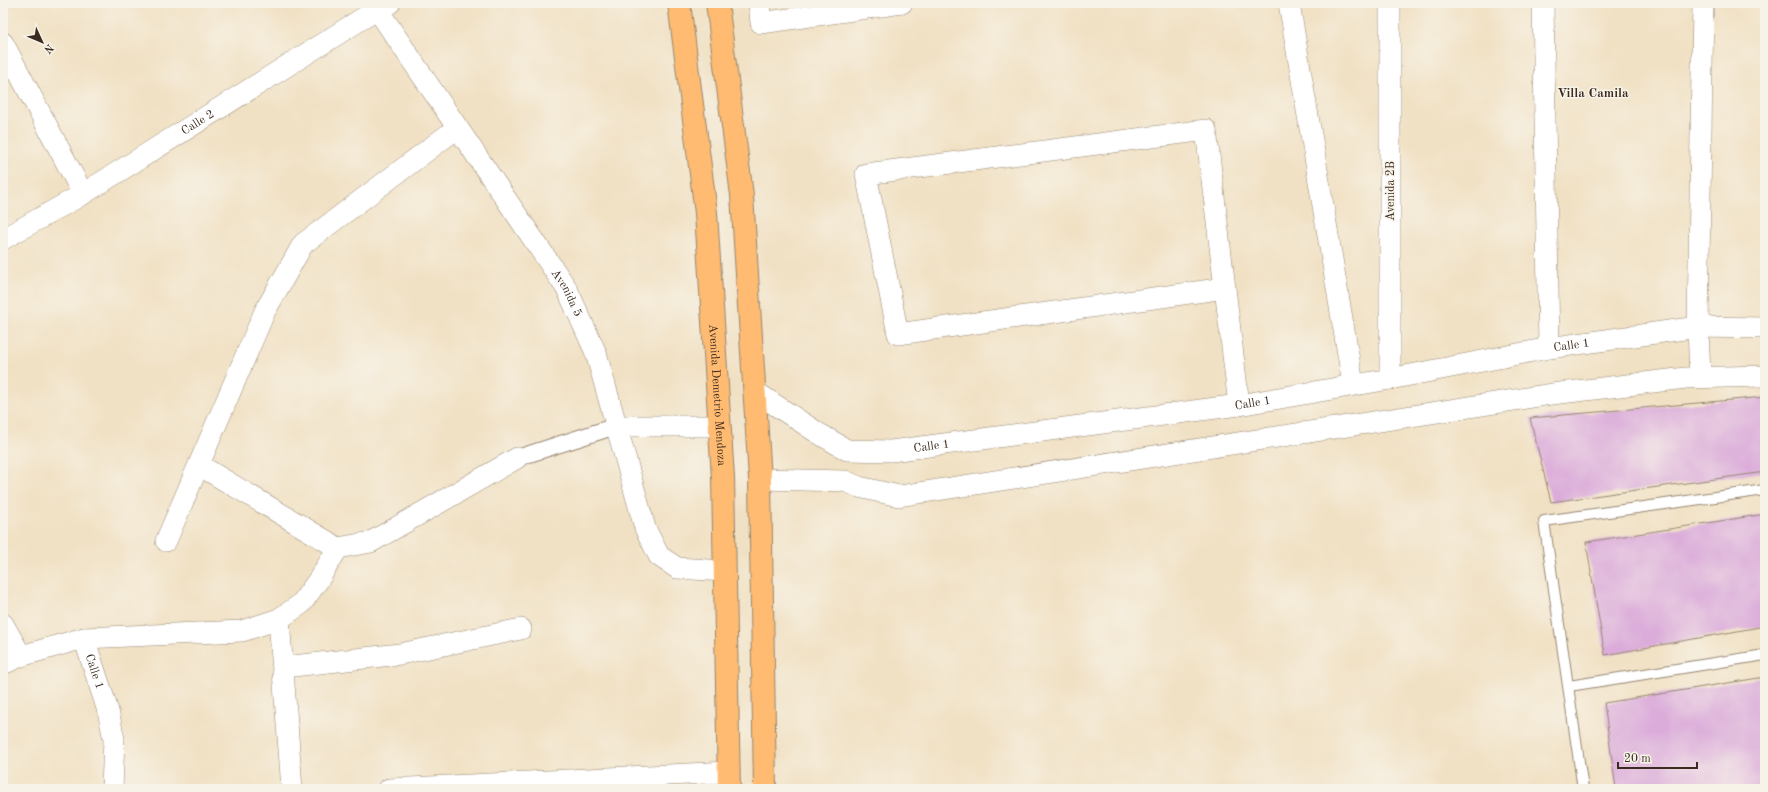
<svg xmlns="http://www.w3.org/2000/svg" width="1768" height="792" font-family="'Old Standard TT',serif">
  <rect width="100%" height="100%" fill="#f7f3e8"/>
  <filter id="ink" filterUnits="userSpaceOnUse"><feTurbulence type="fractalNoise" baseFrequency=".025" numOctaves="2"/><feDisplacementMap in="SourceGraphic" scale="8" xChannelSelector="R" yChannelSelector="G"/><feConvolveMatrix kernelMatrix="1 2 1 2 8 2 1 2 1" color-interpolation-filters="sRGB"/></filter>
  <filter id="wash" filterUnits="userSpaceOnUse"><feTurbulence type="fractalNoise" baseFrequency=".012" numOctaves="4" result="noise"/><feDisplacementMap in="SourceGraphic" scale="16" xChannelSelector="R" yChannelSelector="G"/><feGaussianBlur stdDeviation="0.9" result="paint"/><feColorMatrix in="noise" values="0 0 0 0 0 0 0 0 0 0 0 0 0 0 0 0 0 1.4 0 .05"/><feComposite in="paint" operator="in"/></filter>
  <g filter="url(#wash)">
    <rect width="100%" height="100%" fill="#f1e1c4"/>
    <g id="blocks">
      <g fill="#dbacda">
        <path d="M1765 397V472L1551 502 1530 418Z"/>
        <path d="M1765 514V626L1605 655 1586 542Z"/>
        <path d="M1765 677V789H1616L1604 703Z"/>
      </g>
    </g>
  </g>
  <g filter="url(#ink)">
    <use href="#blocks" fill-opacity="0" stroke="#968671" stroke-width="1"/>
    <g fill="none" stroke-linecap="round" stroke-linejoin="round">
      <g stroke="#968671" stroke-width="12">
        <g id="service">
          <path d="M1569 686 1765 655"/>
          <path d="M1583 789 1544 521 1765 490"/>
        </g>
      </g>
      <g stroke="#968671" stroke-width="18">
        <path id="pedestrian" d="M517 458 616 426"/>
      </g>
      <g stroke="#968671" stroke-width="22">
        <g id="minor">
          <path id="s1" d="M373 3 567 289 596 353 645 528 659 556 677 568 724 571"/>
          <path d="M759 3 761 23 902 3"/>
          <path d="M1289 3 1353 384"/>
          <path d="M1390 3V379"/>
          <path d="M1543 3 1549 348"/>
          <path d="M3 43 83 194"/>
          <path id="s2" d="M3 239 83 194 376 10 390 3"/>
          <path d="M1225 288 898 334 866 174 1206 130 1239 405"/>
          <path d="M1700 377 1698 327 1703 3"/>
          <path id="s3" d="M754 391 818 433 847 450 891 451 1239 405 1390 379 1549 348 1698 327 1765 328"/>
          <path d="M616 426H719"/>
          <path d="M199 465 338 548 371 542 517 458"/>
          <path d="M760 479 845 481 859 487 899 496 1552 394 1686 378 1765 376"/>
          <path d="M166 541 265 311 303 244 457 128"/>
          <path d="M279 619 292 789"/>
          <path d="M3 624 21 656"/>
          <path id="s4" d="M84 638 108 711 114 739 112 789"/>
          <path d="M3 664 21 656 84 638 242 631 279 619 301 604 319 579 338 548"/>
          <path d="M284 667 400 654 521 629"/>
          <path d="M389 789 728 772"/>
        </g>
      </g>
      <g stroke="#968671" stroke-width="24">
        <g id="primary">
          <path id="s5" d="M679 3 706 213 723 478 729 789"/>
          <path d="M717 3 742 195 760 479 765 789"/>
        </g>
      </g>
      <use href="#service" stroke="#fff" stroke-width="10"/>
      <use href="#pedestrian" stroke="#fff" stroke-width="16"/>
      <use href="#minor" stroke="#fff" stroke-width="21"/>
      <use href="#primary" stroke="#febb71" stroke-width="22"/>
    </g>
  </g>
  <g text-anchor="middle" stroke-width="3" stroke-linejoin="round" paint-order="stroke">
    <g font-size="12" fill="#3b2a1e" stroke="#f7f3e8">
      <text dy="4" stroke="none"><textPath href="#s2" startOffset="227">Calle 2</textPath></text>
      <text transform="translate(1390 191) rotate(-90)" y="4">Avenida 2B</text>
      <text dy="4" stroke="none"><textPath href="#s1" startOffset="349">Avenida 5</textPath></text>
      <text dy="4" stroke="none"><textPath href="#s3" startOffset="843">Calle 1</textPath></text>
      <text dy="4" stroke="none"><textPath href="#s5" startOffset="394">Avenida Demetrio Mendoza</textPath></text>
      <text dy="4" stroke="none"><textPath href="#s3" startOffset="519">Calle 1</textPath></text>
      <text dy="4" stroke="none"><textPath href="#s3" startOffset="195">Calle 1</textPath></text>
      <text dy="4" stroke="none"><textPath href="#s4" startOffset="35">Calle 1</textPath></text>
    </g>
    <g font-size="13" font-weight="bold" fill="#3b2a1e" stroke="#f7f3e8">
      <text x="1593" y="97">Villa Camila</text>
    </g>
  </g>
  <rect width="1768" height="792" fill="none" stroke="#f7f3e8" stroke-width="16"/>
  <g transform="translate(42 42) rotate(134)" stroke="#f7f3e8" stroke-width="3" paint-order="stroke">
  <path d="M0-3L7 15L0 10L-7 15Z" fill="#3b2a1e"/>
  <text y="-6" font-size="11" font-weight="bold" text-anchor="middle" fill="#3b2a1e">N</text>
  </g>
  <path d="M1618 762v6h79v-6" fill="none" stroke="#3b2a1e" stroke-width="2"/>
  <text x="1624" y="762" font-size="12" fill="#3b2a1e" stroke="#f7f3e8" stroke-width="3" paint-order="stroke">20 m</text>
</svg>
